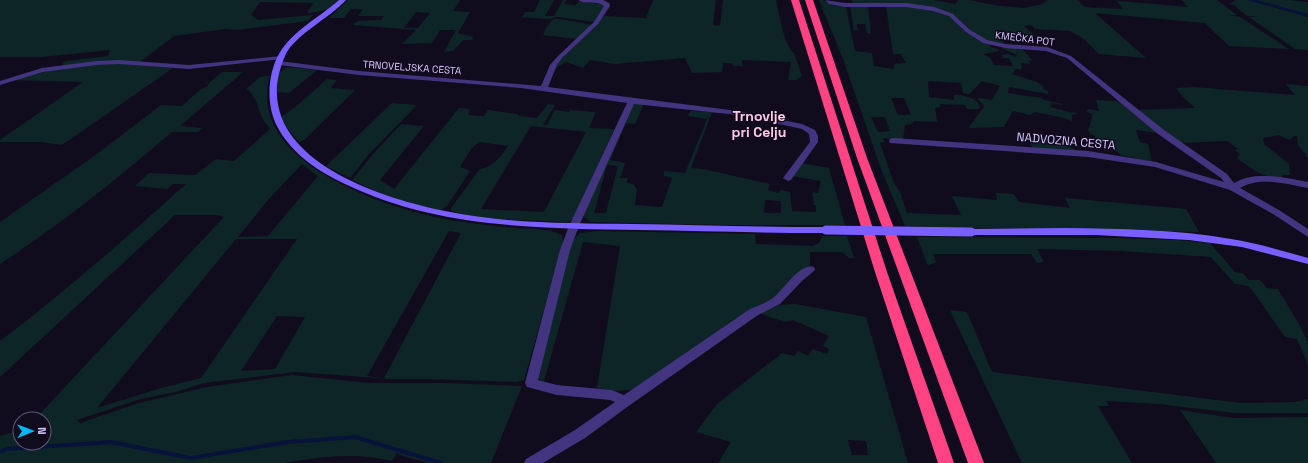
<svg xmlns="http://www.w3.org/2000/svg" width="1308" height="463" font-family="'Space Grotesk',sans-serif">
  <rect width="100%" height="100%" fill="#110b1e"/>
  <g fill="#0e2528" fill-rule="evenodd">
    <path d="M0 0H339C327 11 323 12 307 13L313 3 260 2 251 15 258 20 313 15 308 21 237 30 225 29 174 36 140 62 66 66 63 65V63L66 61 108 56 110 50 42 57H0Z"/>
    <path d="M348 0H460L453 11 470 12 458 33 473 37 472 40H463L453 51 444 52 456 30H440L432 43 402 44 416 30 353 25 358 21 381 20 384 16H358L363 9H351L344 18H329ZM416 12 430 13 418 28H404Z"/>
    <path d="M540 0H554L545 16H554L563 0H567L564 4 575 5 580 1 606 5 595 22 558 17 548 19 504 16 522 17 525 12H534Z"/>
    <path d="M653 0H716L713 25 720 26 723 0H776C779 12 784 47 794 53L802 76 796 80H788L791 62 742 60V66H733L732 63H723L722 72 692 73 685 58 615 64 590 60 583 68 566 62 556 68V65C570 47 590 35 603 16L646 18Z"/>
    <path d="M819 0H823L832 5 846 7 855 51 872 53 874 66 894 69V64L906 63 901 54H893L886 6 868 7 871 34 867 33 865 24H857L858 31 854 30 850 7 898 5 926 8 948 15 976 39 991 45H990L991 47 998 49 999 51 983 54 990 58 994 65 1013 66 1009 58H1003L1001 55 1008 54 1015 57 1017 55 1001 48H1021L1033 61 1029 60 1030 64 1021 63 1022 69H1016L1012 74 1037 82 1043 86V89L1048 91V94L1009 87 1008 93 1041 98V99L1063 104V105L1052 103 1050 107 1069 112 1079 113 1072 115V121C1060 116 1048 115 1035 112L1030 115 1013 111 1004 127 968 128 984 107 983 104 977 99 980 98 992 100 1000 86 982 81 969 94 963 93 961 83 928 81 929 97 954 100V95C963 95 977 97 980 107L978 109H967L965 105 940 104V107L935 108 937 122 914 121 911 124 905 125 903 140 883 138 884 142 880 143 894 183 900 192 907 213 961 215 952 196 997 200 996 193 1014 194 1019 202 1070 208 1065 198 1186 209 1199 232C1101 229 1003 229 905 226L881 169 843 59ZM891 98H904L911 115H898ZM871 117H885L890 131 878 132Z"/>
    <path d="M852 0H933L955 4 958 1 957 0H969L994 5 1024 8 1042 4 1048 0H1077L1085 7 1123 9 1117 1 1109 0 1188 7 1182 0H1217L1237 15H1229L1240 17 1289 49 1229 46 1205 23 1095 13 1146 58 1099 54 1084 39 1070 31 1035 29 1031 25 1024 26 1035 36 1004 34 1002 30H996L1005 45H1001L978 37 959 20 934 8 853 4Z"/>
    <path d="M1236 0H1248L1308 17V50L1295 49 1249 17H1260L1247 16 1234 5 1229 4Z"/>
    <path d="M1251 0H1288L1308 2V16Z"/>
    <path d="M553 19H561L593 25 577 39 543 35 546 28Z"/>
    <path d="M117 63 173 68 62 145 42 142H0V140L83 82 11 80C46 70 81 65 117 63Z"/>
    <path d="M286 67 317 70 289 93 277 92 279 73Z"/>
    <path d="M222 72H243L180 126 203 128 198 132H172C117 179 61 224 0 264V222L97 154 161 105 182 106 200 90 208 86 207 85Z"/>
    <path d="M270 75C244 164 392 211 457 221 476 224 495 226 514 228 529 229 548 228 562 235L563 243 524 380 517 382 427 379H392L295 372 204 383 176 392 140 399 77 420 80 423 139 403 207 387 292 375 369 383H444L522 386 491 463H428C417 459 406 459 397 453L392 461C353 452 323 457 284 463H0V436L20 430V443H44V419H35L224 217 218 215H175L0 377V341C65 292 125 239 186 184H173L167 189 135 186 149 173 195 175 216 159 234 161 270 129 262 118 256 101 249 90H245L260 77ZM302 164 318 176 268 236 238 237 267 201ZM449 231 461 233 384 378 367 376ZM236 239H297L201 378 161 388 97 408ZM277 316 305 317 275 369 241 371Z"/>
    <path d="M327 79 337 80 331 88 355 90 304 140 299 142 288 129 281 117 298 105Z"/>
    <path d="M1286 84 1308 86V158L1298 145 1297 136H1294L1290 140 1279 135 1263 138 1264 144 1289 164 1290 175H1283L1279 179C1260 176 1252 169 1237 158L1240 154 1235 150 1238 149 1227 141 1179 143 1135 110 1195 108 1180 94 1176 88 1194 87 1295 95Z"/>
    <path d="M1096 100 1116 101 1121 103 1158 133 1136 130 1140 142 1148 144 1152 162 1120 155 1118 152 1113 151 1112 142 1096 139 1095 136 1090 134 1088 130 1091 122 1092 114 1087 112 1088 109 1099 111Z"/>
    <path d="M392 103 417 105 369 154 350 178 326 166Z"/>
    <path d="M636 103 644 104 635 124 626 123 610 160 625 163 620 178H628L627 183 633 184 637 189 635 205 662 207 672 178 664 176V171L685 173 707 119 687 116 691 111 712 112 691 168 704 169 770 184 768 190 778 193 781 190 790 192 792 211 816 212V205H814L812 192 818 193 821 181 792 176 801 163 829 168 845 225H719L591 222 585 218 583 215 630 107ZM607 165 618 166 606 213H594ZM765 200 781 201V213H764Z"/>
    <path d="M548 104 555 105 543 125H547L555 110 569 112 570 110 596 112 589 128 614 129 573 219 569 222 497 219 467 215 451 211V208L479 170C492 167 501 157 508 146L479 142 471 149 460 167 470 171 447 206 441 210C411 207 379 193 352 180L373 154 401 124 424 126 380 180 394 189 459 108 470 109 468 115 484 116 488 110 518 114 519 116 537 118ZM531 126 586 132 544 212 481 209Z"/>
    <path d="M1049 140 1059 141 1078 151 1033 148 1029 142Z"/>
    <path d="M599 231 752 234H755L756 244 813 246 819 243 822 236H847L854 258H849L842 252H810V267L799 272 782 293 634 389 618 391 597 388 620 246 583 242 544 381 539 379 537 371 571 242 580 233Z"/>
    <path d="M917 237 1113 238 1175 240 1210 243 1235 272 1242 273 1249 280H1260L1267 288 1278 289 1299 324 1308 342V370L1307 362 1297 339 1285 337 1249 286 1235 284 1211 257 1121 251 1037 249 1044 262 1037 263 1031 254H933L936 262 928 266Z"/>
    <path d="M795 304 866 317 908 463H718L731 442 696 432 717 404 782 353 794 356 798 351 808 356 813 349 827 354 829 349 823 346 829 336 793 320 784 322 759 313 780 305ZM848 440 866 441 868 455H852Z"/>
    <path d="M950 310 967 312 992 372 1241 403 1296 402 1308 399V413H1234L1159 404 1106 401 1109 406H1098L1132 463H1022Z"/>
    <path d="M1180 410 1233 418 1308 417V463H1216Z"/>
  </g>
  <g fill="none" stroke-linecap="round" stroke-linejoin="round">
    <path stroke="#07133b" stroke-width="2.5" d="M1252 0 1308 15"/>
    <path stroke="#07133b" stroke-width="4" d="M0 452 7 449 111 442 191 458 288 442 355 437 441 463"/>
    <g fill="#42347f" fill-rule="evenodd">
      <path d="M578 0H603L609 3 610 6 598 24 562 58 557 65 548 87 738 111 802 124 815 130 818 136V142L791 180 788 181 783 178 810 142 809 134 802 129 738 115 634 104 579 226 570 250 538 380 557 385 612 390 624 395 750 309C758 306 766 303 773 298 784 290 799 263 814 267L815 270 802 281 780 304 758 315 630 405 585 438 543 463H524L526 459 575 430 615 402 610 400 557 395 527 387 525 383 560 250 569 226 627 103 521 88 359 75 279 65 275 63 279 61 359 71 541 86 550 65 558 56 594 22 604 6C597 0 586 5 578 0Z"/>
      <path d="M825 0 845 3H906L934 7 953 14 970 30 987 40 1005 44 1047 47 1071 56 1164 130 1227 174 1234 183C1256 170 1285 178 1308 182V188C1286 184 1260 176 1240 188L1279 210 1308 229V237L1273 214 1230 190 1155 167 1088 157 890 143 889 141 890 139 893 138 1088 151 1156 162 1224 182 1221 178 1158 134 1067 58 1046 51 1005 48 983 43 966 32 949 16 933 11 906 7H845L829 4Z"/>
      <path d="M281 56 283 57V59L189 69 119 64 96 65 43 72 0 85V81L42 68 96 61 119 60 189 65Z"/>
    </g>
    <g fill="#7a5fff" fill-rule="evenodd">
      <path d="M339 0H346C330 18 294 35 285 56 243 153 374 197 445 211 507 224 571 223 633 224 698 225 762 227 826 227L831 230 826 233C764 233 703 231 641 230 541 228 438 229 345 184 318 171 293 155 278 128 266 107 267 75 279 54 292 31 320 17 339 0Z"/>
      <path d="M1065 228C1120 229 1177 229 1231 239 1257 243 1283 251 1308 258V264L1242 247 1189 240 1096 235H971L966 232 971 229Z"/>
    </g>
    <g fill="#ff4382" fill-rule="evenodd">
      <path d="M791 0H799L887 272 954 463H938L875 272Z"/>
      <path d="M805 0H813L867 158 984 463H968L857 158Z"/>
    </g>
    <path stroke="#7a5fff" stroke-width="9" d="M826 230 971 232"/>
  </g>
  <g text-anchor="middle" stroke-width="3" stroke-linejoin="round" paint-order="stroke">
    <g font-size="10" fill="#d7c8ff" stroke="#110b1e">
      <text transform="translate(1025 38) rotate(7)" y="4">KMEČKA POT</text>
      <text transform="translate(412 67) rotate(4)" y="4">TRNOVELJSKA CESTA</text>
    </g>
    <g font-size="12" fill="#d7c8ff" stroke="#110b1e">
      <text transform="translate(1066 141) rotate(5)" y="4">NADVOZNA CESTA</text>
    </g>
    <g font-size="14" font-weight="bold" fill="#ffcae4" stroke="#110b1e">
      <text x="759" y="121">Trnovlje<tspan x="759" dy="16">pri Celju</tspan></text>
    </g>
  </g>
  <g transform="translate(32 431) rotate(89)"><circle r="19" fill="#110b1e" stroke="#605778"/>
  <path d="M0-3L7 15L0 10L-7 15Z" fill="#00b8f3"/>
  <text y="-6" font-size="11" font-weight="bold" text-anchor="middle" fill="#d7c8ff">N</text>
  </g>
</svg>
